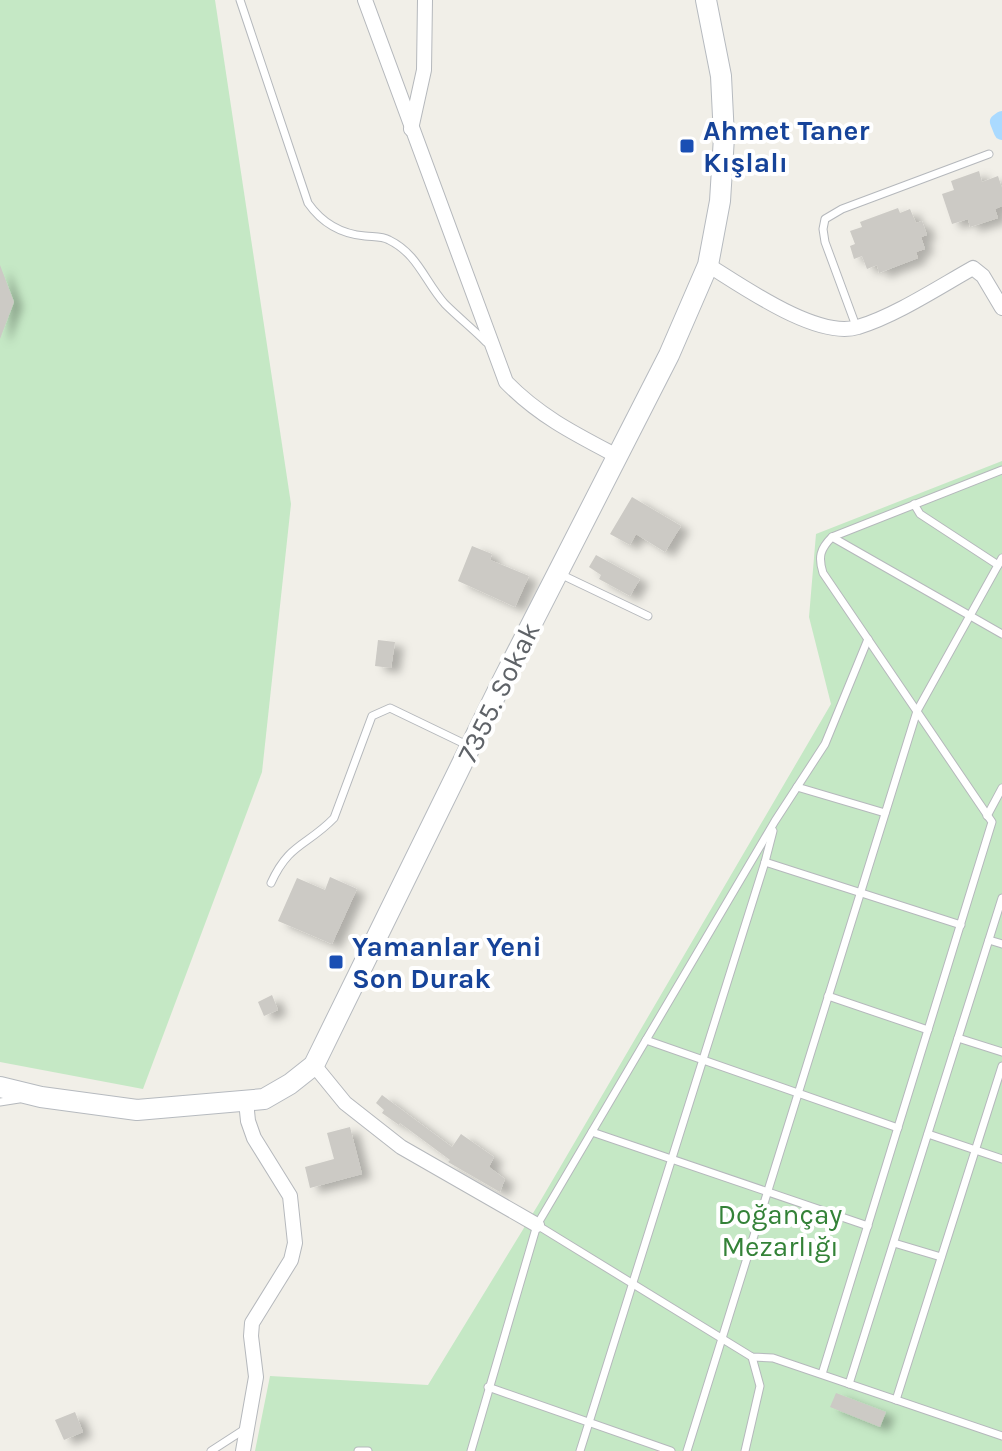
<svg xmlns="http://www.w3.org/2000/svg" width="1002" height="1451" font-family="Karla,sans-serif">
  <defs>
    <filter id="shadow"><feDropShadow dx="9" dy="5" stdDeviation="4" flood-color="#0004"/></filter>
  </defs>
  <rect width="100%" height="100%" fill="#f1efe8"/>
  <g fill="#c5e8c5">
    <path d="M0 0H215L291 504 262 772 143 1089 0 1062Z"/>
    <path d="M1002 461V1451H255L270 1376 428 1385 538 1205 831 704 809 617 816 534Z"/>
  </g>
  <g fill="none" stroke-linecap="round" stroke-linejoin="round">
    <path stroke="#aadaff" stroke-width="16" d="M1002 119 998 122 1002 132"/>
  </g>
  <g fill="#cccac5" filter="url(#shadow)">
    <path d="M979 171 982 182 998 176 1002 188V206L995 209 998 218 970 227 968 219 952 224 942 194 954 190 951 181Z"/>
    <path d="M898 208 900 213 910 209 916 223 922 221 927 235 921 237 925 249 916 252 918 258 879 273 877 265 867 269 862 256 854 259 850 246 855 244 850 231 862 227 860 222Z"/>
    <path d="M0 265 14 302 0 339Z"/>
    <path d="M632 497 681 526 665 552 636 534 630 545 610 534Z"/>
    <path d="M472 546 492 554 490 560 529 576 515 607 458 581Z"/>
    <path d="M596 555 640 579 630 596 599 579 601 575 589 567Z"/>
    <path d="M378 640 395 642 391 668 375 666Z"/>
    <path d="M330 877 357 889 332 944 278 921 297 878 325 890Z"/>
    <path d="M272 995 278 1010 264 1016 258 1002Z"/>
    <path d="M382 1095 452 1147 461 1134 494 1157 489 1167 505 1179 500 1192 448 1162 450 1160 400 1123 399 1125 382 1113 384 1110 376 1103Z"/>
    <path d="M350 1127 362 1174 310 1188 305 1167 334 1159 327 1133Z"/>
    <path d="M836 1393 886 1412 880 1427 830 1407Z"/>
    <path d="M75 1412 83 1432 64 1440 55 1420Z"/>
  </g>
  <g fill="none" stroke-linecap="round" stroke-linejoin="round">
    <g stroke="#b5b8bc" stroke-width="9">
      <g id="lane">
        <path d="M240 0 308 203C322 223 341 234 365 236 373 237 382 236 389 240 418 254 425 282 445 304 458 317 473 329 486 342"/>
        <path d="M856 326 825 242 823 229 825 219 842 209 989 154"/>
        <path d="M914 504 920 514 998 565"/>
        <path d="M832 537 1002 634"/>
        <path d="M560 574 648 616"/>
        <path d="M797 787 885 813"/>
        <path d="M987 816 1002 788"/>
        <path d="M765 862 961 925"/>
        <path d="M271 883C289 843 307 846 334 818L372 716 390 708 469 746"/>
        <path d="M989 940 1002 944"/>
        <path d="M828 996 928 1030"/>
        <path d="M958 1038 1002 1052"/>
        <path d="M646 1040 898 1128"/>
        <path d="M0 1102 19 1099"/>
        <path d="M592 1132 868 1226"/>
        <path d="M928 1134 1002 1159"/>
        <path d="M537 1225 752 1357 773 1358 1002 1436"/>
        <path d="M894 1243 941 1257"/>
        <path d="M822 1374 992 822 823 573C818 557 820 549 832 537L1002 470"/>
        <path d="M849 1384 1002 898"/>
        <path d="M488 1387 671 1451"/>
        <path d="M896 1400 1002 1066"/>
        <path d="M211 1451 245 1429"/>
        <path d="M358 1451H368"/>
        <path d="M471 1451 537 1225 775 821 825 744 868 639"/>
        <path d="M580 1451 765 862 773 831"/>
        <path d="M687 1451 917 711 1002 558"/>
        <path d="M745 1451 760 1386 752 1357"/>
      </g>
    </g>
    <g stroke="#b5b8bc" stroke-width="16">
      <g id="street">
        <path d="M365 0 506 382C539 416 575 434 617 456"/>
        <path d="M411 129 424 70 425 0"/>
        <path d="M708 265C742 286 818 340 858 327 895 316 939 287 973 268L983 276 1002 308"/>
        <path d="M314 1065 345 1103 401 1147 537 1225"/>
        <path d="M243 1451 256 1377 251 1336 252 1323 291 1260 295 1243 290 1196 254 1138 248 1121 246 1101"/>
      </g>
    </g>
    <g stroke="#b6babf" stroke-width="22">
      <path id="secondary" d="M0 1087 41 1097 137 1110 264 1099 290 1084 314 1065 503 680 669 355 708 265 720 201 724 137 721 76 706 0"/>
    </g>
    <use href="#lane" stroke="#fff" stroke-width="7"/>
    <use href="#street" stroke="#fff" stroke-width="14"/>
    <use href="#secondary" stroke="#fff" stroke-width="20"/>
  </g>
  <g fill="#1a4fb4" stroke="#fff" stroke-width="3">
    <rect x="679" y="138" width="16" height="16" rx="4"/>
    <rect x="328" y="954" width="16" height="16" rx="4"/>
  </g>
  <g text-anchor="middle" stroke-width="8" stroke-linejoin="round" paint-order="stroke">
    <g font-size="28" font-weight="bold" fill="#164399" stroke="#fff" text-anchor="start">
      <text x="703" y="140">Ahmet Taner<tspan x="703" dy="32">Kışlalı</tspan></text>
      <text x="352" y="956">Yamanlar Yeni<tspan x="352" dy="32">Son Durak</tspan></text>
    </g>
    <g font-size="28" fill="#5f6368" stroke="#fff">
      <text transform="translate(498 692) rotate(-64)" y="10">7355. Sokak</text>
    </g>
    <g font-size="28" fill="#348238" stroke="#fff">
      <text x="780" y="1224">Doğançay<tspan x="780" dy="32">Mezarlığı</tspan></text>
    </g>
  </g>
</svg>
